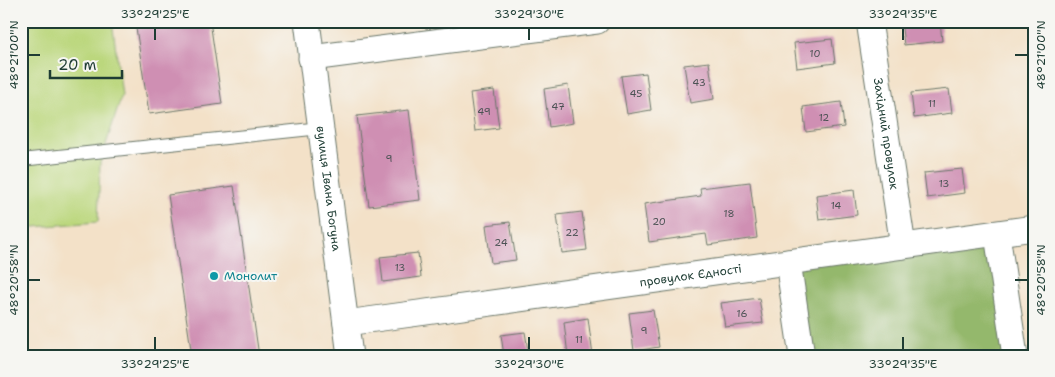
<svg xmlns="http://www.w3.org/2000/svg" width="1055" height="377" font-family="'Shantell Sans',sans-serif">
  <rect width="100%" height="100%" fill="#f6f6f2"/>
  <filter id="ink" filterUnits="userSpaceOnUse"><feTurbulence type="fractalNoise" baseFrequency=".02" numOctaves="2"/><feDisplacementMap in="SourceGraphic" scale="10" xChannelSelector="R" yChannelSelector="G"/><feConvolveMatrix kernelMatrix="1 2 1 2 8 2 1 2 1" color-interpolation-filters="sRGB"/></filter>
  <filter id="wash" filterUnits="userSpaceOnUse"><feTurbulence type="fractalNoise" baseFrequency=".0096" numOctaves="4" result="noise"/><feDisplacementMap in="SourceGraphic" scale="20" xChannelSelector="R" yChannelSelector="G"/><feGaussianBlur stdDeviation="1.12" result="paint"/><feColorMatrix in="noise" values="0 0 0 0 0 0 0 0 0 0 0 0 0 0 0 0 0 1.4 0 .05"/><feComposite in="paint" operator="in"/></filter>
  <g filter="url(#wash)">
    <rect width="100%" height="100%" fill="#f3e1c8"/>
    <path fill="#bbd77d" stroke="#6d8a58" d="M21 21H112L122 95 100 163 98 222 21 228Z"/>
    <path fill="#94b86c" stroke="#5a7a50" d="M997 234 1015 356H802L788 262Z"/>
    <g id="blocks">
      <g fill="#cf8fb3">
        <path d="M135 21H210L222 104 149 114Z"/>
        <path d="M901 21H940L942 41 904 45Z"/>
        <path d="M832 39 835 63 797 68 794 43Z"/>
        <path d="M709 62 714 99 690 103 684 65Z"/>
        <path d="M646 73 651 110 627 114 621 76Z"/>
        <path d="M568 85 573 123 549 127 544 89Z"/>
        <path d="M949 89 952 113 914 118 911 93Z"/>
        <path d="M494 90 499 128 475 131 470 93Z"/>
        <path d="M841 102 844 127 806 132 803 107Z"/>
        <path d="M409 110 420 200 369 206 357 116Z"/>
        <path d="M962 169 965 193 927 198 924 173Z"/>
        <path d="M750 182 757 238 708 245 706 234 649 242 644 204 701 196 700 188Z"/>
        <path d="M234 186 259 356H192L168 195Z"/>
        <path d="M854 190 857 215 819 220 816 195Z"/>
        <path d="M582 212 587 250 562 253 557 215Z"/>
        <path d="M510 222 516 260 491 263 486 225Z"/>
        <path d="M418 253 421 277 383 282 380 257Z"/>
        <path d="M759 298 763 323 725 327 721 303Z"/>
        <path d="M653 310 659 347 634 351 629 313Z"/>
        <path d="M588 318 593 356H568L564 322Z"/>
        <path d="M525 332 529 356H504L501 335Z"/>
      </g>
    </g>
  </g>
  <g filter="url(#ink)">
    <use href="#blocks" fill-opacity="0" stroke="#697668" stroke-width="1"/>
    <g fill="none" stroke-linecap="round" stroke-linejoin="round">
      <g stroke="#697668" stroke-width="14">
        <path id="lane" d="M21 160 321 128"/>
      </g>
      <g stroke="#697668" stroke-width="27">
        <g id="street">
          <path id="s1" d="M307 21 350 356"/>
          <path id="s2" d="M869 21 903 246"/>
          <path d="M311 58 597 21"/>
          <path d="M997 234 1015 356"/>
          <path d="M788 262 802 356"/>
          <path id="s3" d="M346 323 1034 228"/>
        </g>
      </g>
      <use href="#lane" stroke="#fff" stroke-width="12"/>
      <use href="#street" stroke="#fff" stroke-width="25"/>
    </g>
  </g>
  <path fill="none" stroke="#1f3d34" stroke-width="2" d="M155 28V40M529 28V40M903 28V40M28 55H40M1015 55H1028M28 280H40M1015 280H1028M155 337V350M529 337V350M903 337V350"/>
  <circle fill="#0f9aa8" stroke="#f6f6f2" stroke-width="2" cx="214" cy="276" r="5"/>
  <g text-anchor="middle" stroke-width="4" stroke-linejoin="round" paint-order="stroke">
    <g font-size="10" fill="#4b5254">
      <text x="815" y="57">10</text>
      <text x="699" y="86">43</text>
      <text x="636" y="97">45</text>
      <text x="932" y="107">11</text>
      <text x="558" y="110">47</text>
      <text x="484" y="115">49</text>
      <text x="824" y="121">12</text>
      <text x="389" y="162">9</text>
      <text x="944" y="187">13</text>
      <text x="836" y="209">14</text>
      <text x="729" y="217">18</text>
      <text x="659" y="225">20</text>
      <text x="572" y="236">22</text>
      <text x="501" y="246">24</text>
      <text x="400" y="271">13</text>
      <text x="742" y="317">16</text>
      <text x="644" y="334">9</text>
      <text x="579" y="343">11</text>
    </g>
    <g font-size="12" fill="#1f3d34" stroke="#f6f6f2">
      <text dy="4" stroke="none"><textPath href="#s2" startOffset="114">Західний провулок</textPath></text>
      <text dy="4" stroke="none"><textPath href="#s1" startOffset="169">вулиця Івана Богуна</textPath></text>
      <text dy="4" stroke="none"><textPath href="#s3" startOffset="348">провулок Єдності</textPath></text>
    </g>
    <g font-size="12" fill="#0d838f" stroke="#f6f6f2" text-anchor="start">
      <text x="224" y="280">Монолит</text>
    </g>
  </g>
  <rect width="1055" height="377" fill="none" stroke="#f6f6f2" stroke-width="55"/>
  <path d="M50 70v8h72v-8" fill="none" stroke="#1f3d34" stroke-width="2.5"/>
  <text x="58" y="70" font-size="15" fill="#1f3d34" stroke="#f6f6f2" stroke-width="4" paint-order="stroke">20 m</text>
  <rect x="28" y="28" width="1000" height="322" fill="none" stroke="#1f3d34" stroke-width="2"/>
  <g font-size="12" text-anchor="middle" fill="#1f3d34">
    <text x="155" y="18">33°29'25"E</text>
    <text x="529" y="18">33°29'30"E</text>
    <text x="903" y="18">33°29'35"E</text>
    <text transform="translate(14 55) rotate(-90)" y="4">48°21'00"N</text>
    <text transform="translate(1041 55) rotate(-90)" y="4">48°21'00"N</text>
    <text transform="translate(14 280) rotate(-90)" y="4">48°20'58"N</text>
    <text transform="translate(1041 280) rotate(-90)" y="4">48°20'58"N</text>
    <text x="155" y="368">33°29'25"E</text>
    <text x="529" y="368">33°29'30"E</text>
    <text x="903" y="368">33°29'35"E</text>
  </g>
</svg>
